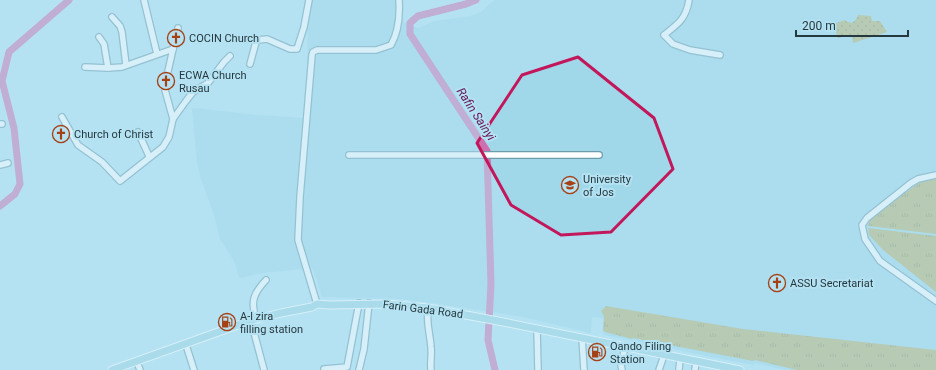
<svg xmlns="http://www.w3.org/2000/svg" width="936" height="370" font-family="Roboto,sans-serif">
  <defs>
    <pattern id="grass-tufts" width="24" height="20" patternUnits="userSpaceOnUse"><rect width="24" height="20" fill="#b8ae69"/><path d="M3 7l-1-3M5 7V3M7 7l1-3M15 17l-1-3M17 17v-4M19 17l1-3" fill="none" stroke="#958f58"/></pattern>
    <pattern id="garden-dots" width="8" height="8" patternUnits="userSpaceOnUse"><rect width="8" height="8" fill="#b8ae69"/><path d="M2 2h.1M6 6h.1" fill="none" stroke="#958f58" stroke-width="1.8" stroke-linecap="round"/></pattern>
  </defs>
  <rect width="100%" height="100%" fill="#b4e2f2"/>
  <path fill="#a0d8ea" d="M310 0H396L398 17 401 21 418 28 434 21 470 16 481 12 494 0H936V370H785L755 363 754 365 726 360 605 335 603 333V318L592 317 591 333 518 316 431 303 400 299 322 297 313 269 311 268 256 274 242 278 239 277 234 261 220 239 214 215 201 179 197 163 192 109 194 108 259 115 304 118 307 90 308 7Z"/>
  <g fill="url(#grass-tufts)">
    <path d="M936 177V234L868 226 870 219 874 215 923 180Z"/>
    <path d="M868 228 936 236V292L883 250 869 235Z"/>
    <path d="M606 306 743 329 936 350V370H797L755 360 753 361 633 338 632 339 605 332 603 330 604 316 601 311Z"/>
  </g>
  <path fill="url(#garden-dots)" d="M858 15 871 16 872 21H880L887 32 853 43 852 37 849 36 838 38 836 33V23L845 20C851 25 855 23 858 15Z"/>
  <g fill="none" stroke-linecap="round" stroke-linejoin="round">
    <g stroke="#ce6faf" stroke-width="7">
      <path d="M476 0 466 4 418 16 410 23V34L487 151 491 284 488 340 495 370"/>
      <path d="M0 206 15 194 20 184 14 128 2 81 9 52 69 0"/>
    </g>
    <g stroke="#6e9baa" stroke-width="8">
      <g id="minor">
        <path d="M144 0 157 54"/>
        <path d="M689 0C686 19 678 24 664 35L673 44 690 50 720 55"/>
        <path d="M112 17 120 26 122 32 126 65"/>
        <path d="M99 37 104 44 108 68"/>
        <path d="M173 49 177 35 178 28"/>
        <path d="M250 64 256 42 258 40 267 39 290 49H297L304 27 309 0"/>
        <path d="M85 67 108 68 122 67 173 49 166 80 165 90 173 119"/>
        <path d="M62 117 78 145 102 162 120 181 163 147 169 137 173 119 186 101 193 92 208 83 224 62 230 56"/>
        <path d="M0 124H2"/>
        <path d="M138 132 149 156"/>
        <path d="M349 155H599"/>
        <path d="M0 165 8 163"/>
        <path d="M936 175 918 179 911 183 867 218 862 225 865 239 880 261 936 301"/>
        <path d="M317 304 298 240 300 197 312 55 313 52 317 50H376L391 45C399 31 400 16 399 0"/>
        <path d="M428 308C426 325 430 332 431 347 432 355 430 362 431 370"/>
        <path d="M256 319C250 301 254 293 266 280"/>
        <path d="M251 321 264 370"/>
        <path d="M537 329 538 370"/>
        <path d="M582 338 584 370"/>
        <path d="M186 345 194 370"/>
        <path d="M137 362 140 370"/>
        <path d="M324 369 347 367 359 303"/>
        <path d="M359 370 364 349 369 303"/>
        <path d="M622 370 621 365 625 347"/>
        <path d="M659 370 664 355"/>
        <path d="M679 370 680 358"/>
        <path d="M695 370 696 361"/>
      </g>
    </g>
    <g stroke="#fff" stroke-width="9">
      <path id="major" d="M112 370 249 321 281 313 312 307 317 304 329 305 387 304 428 308 498 321 740 370"/>
    </g>
    <use href="#minor" stroke="#fff" stroke-width="5.5"/>
    <use href="#major" stroke="#9dd2e2" stroke-width="7"/>
  </g>
  <path d="M0 0H936V370H0ZM578 57 654 118 673 169 611 232 561 235 511 205 477 143 522 75Z" fill="#b4e2f2" fill-opacity=".55" fill-rule="evenodd"/>
  <path fill="none" stroke="#c2185b" stroke-width="3" stroke-linejoin="round" d="M578 57 654 118 673 169 611 232 561 235 511 205 477 143 522 75Z"/>
  <defs>
    <g id="church-ring" transform="scale(0.9)"><circle r="9.5" fill="#b4e2f2" stroke="#a64115" stroke-width="1.5"/><path d="M-1.2-6h2.4v3.5h3.3v2.4h-3.3V6h-2.4V-.1h-3.3v-2.4h3.3Z" fill="#a64115"/></g>
    <g id="university-ring" transform="scale(0.9)"><circle r="9.5" fill="#b4e2f2" stroke="#a64115" stroke-width="1.5"/><path d="M0-5L7-2L0 1L-7-2ZM-4 1L0 2.5L4 1V4Q0 6-4 4Z" fill="#a64115"/></g>
    <g id="fuel-ring" transform="scale(0.9)"><circle r="9.5" fill="#b4e2f2" stroke="#a64115" stroke-width="1.5"/><path d="M-5.5-6h7V0h2V4h1.3V-2.5L3-4.5l.8-.8L6-3V5H2.5V1h-1V6h-7ZM-4.2-4.7v3.2H.2V-4.7Z" fill="#a64115"/></g>
  </defs>
  <g fill-rule="evenodd">
    <use href="#church-ring" x="176" y="38"/>
    <use href="#church-ring" x="166" y="81"/>
    <use href="#church-ring" x="61" y="134"/>
    <use href="#university-ring" x="570" y="185"/>
    <use href="#church-ring" x="777" y="283"/>
    <use href="#fuel-ring" x="227" y="322"/>
    <use href="#fuel-ring" x="597" y="352"/>
  </g>
  <g text-anchor="middle" stroke-width="4" stroke-linejoin="round" paint-order="stroke">
    <g font-size="11" fill="#25383e" stroke="#b4e2f2" text-anchor="start">
      <text x="189" y="42">COCIN Church</text>
      <text x="179" y="79">ECWA Church<tspan x="179" dy="13">Rusau</tspan></text>
      <text x="74" y="138">Church of Christ</text>
      <text x="583" y="183">University<tspan x="583" dy="13">of Jos</tspan></text>
      <text x="790" y="287">ASSU Secretariat</text>
      <text x="240" y="320">A-l zira<tspan x="240" dy="13">filling station</tspan></text>
      <text x="610" y="350">Oando Filing<tspan x="610" dy="13">Station</tspan></text>
    </g>
    <g font-size="11" fill="#25383e" stroke="#b4e2f2">
      <text transform="translate(423 309) rotate(7)" y="4">Farin Gada Road</text>
    </g>
    <g font-size="12" font-style="italic" fill="#660f50" stroke="#b4e2f2">
      <text transform="translate(476 114) rotate(57)" y="4">Rafin Sainyi</text>
    </g>
  </g>
  <path d="M796 30v6h112v-6" fill="none" stroke="#25383e" stroke-width="2"/>
  <text x="802" y="30" font-size="12" fill="#25383e" stroke="#b4e2f2" stroke-width="3" paint-order="stroke">200 m</text>
</svg>
